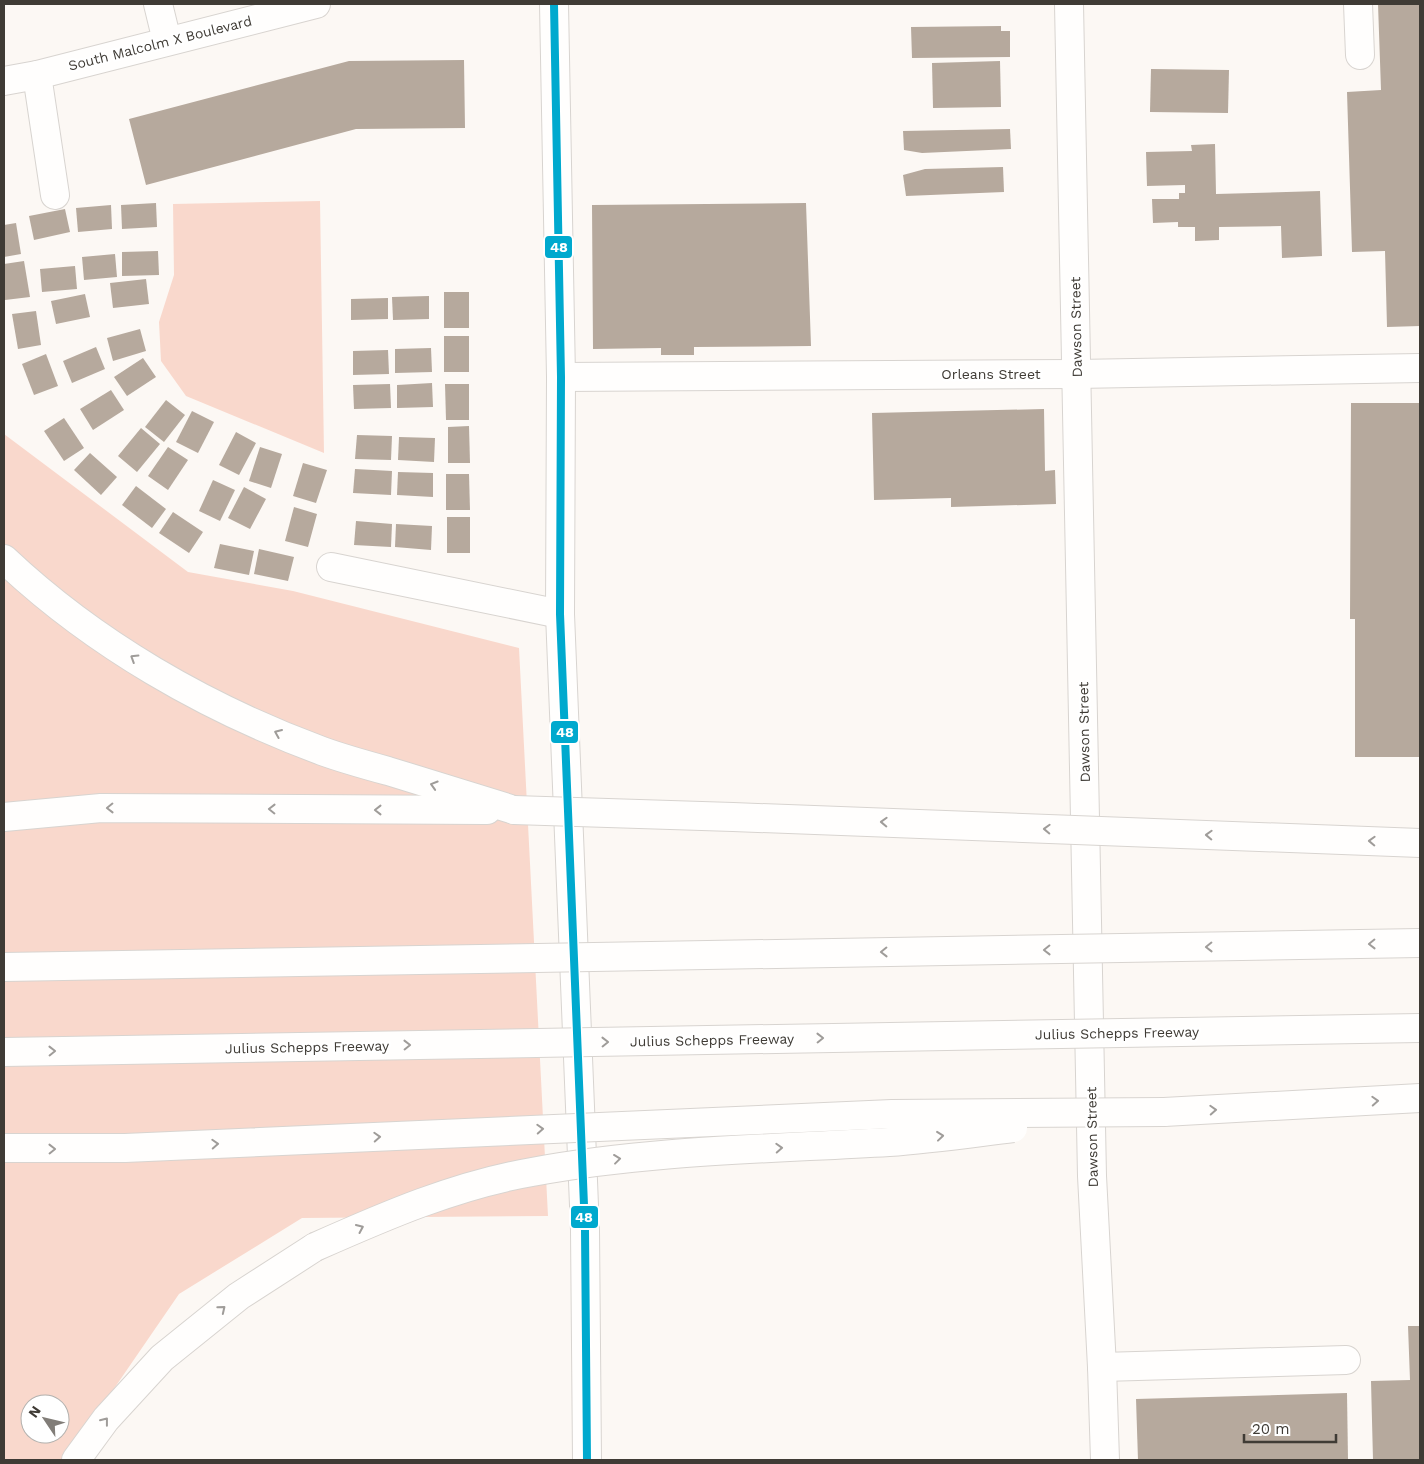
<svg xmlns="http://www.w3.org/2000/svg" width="1424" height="1464" font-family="'Work Sans',sans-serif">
  <rect width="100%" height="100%" fill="#fcf8f4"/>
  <g fill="#f9d8cc" fill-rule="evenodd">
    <path d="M320 201 324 453 186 396 161 361 159 322 174 275 173 204Z"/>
    <path d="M4 434 188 572 293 591 519 648 548 1216 302 1218 179 1294 65 1460H4ZM30 1404H60V1434H30Z"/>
  </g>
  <g fill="#b6a99d">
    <path d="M1378 4H1420V326L1387 327 1385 251 1352 252 1347 92 1381 90Z"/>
    <path d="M1001 26V31H1010V57L912 58 911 27Z"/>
    <path d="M464 60 465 128 356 129 146 185 129 119 349 61Z"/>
    <path d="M1000 61 1001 107 933 108 932 63Z"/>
    <path d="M1151 69 1229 70 1228 113 1150 112Z"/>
    <path d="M1010 129 1011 149 922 153 904 150 903 131Z"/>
    <path d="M1215 144 1216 194 1320 191 1322 256 1282 258 1281 226 1219 227V240L1195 241V227H1178V222L1153 223 1152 199H1179V193H1185V185L1147 186 1146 152 1192 151 1191 145Z"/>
    <path d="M1003 167 1004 192 906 196 903 175 925 169Z"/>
    <path d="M156 203 157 227 122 229 121 205Z"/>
    <path d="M806 203 811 346 694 347V355H661V348L593 349 592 205Z"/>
    <path d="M111 205 112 229 78 232 76 208Z"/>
    <path d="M65 209 70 232 34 240 29 216Z"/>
    <path d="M16 223 21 254 4 257V225Z"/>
    <path d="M158 251 159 275 122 276V252Z"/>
    <path d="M115 254 117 277 84 280 82 257Z"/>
    <path d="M24 261 30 297 5 300 4 264Z"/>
    <path d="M75 266 77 289 42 292 40 269Z"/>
    <path d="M146 279 149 304 113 308 110 283Z"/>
    <rect x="444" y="292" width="25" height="36"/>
    <path d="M85 294 90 317 56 324 51 301Z"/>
    <path d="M429 296V319L393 320 392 297Z"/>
    <path d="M388 298V319L351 320V299Z"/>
    <path d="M36 311 41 345 18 349 12 314Z"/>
    <path d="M140 329 146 351 113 361 107 338Z"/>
    <rect x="444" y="336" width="25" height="36"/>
    <path d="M96 347 105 369 72 383 63 361Z"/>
    <path d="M431 348 432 372 395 373V349Z"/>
    <path d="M388 350 389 374 353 375V351Z"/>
    <path d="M46 354 58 386 34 395 22 364Z"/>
    <path d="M143 358 156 377 127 396 114 377Z"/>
    <path d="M432 383 433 407 397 408V385Z"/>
    <path d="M390 384 391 408 354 409 353 385Z"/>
    <path d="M445 384H469V420H446Z"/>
    <path d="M111 390 124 410 93 430 80 409Z"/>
    <path d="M166 400 185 415 164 442 145 427Z"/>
    <path d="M1351 403H1420V757H1355V619H1350Z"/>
    <path d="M1044 409 1045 471 1055 470 1056 504 951 507V498L874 500 872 413Z"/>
    <path d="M192 411 214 422 198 453 176 442Z"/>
    <path d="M64 418 84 448 64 461 44 431Z"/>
    <path d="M469 426 470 463H448V427Z"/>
    <path d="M141 428 160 444 137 472 118 456Z"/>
    <path d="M236 432 256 443 239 475 219 465Z"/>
    <path d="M357 435 392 436 391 460 355 459Z"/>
    <path d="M399 437 435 438 434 462 398 460Z"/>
    <path d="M168 447 188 460 168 490 148 476Z"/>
    <path d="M260 447 282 454 271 488 249 481Z"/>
    <path d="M90 453 117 477 101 495 74 470Z"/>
    <path d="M303 463 327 470 316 503 293 496Z"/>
    <path d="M355 469 392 471 391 495 353 493Z"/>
    <path d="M398 472 433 473V497L397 495Z"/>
    <path d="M446 474H469L470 510H446Z"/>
    <path d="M213 480 235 490 220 521 199 511Z"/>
    <path d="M136 486 166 509 152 528 122 505Z"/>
    <path d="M244 487 266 499 250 529 228 518Z"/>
    <path d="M294 507 317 514 308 547 285 541Z"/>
    <path d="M173 512 203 532 189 553 159 533Z"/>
    <rect x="447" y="517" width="23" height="36"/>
    <path d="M356 521 392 524 391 547 354 545Z"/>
    <path d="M396 524 432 526 431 550 395 547Z"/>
    <path d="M220 544 254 551 249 575 214 568Z"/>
    <path d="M259 549 294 557 288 581 254 574Z"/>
    <path d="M1408 1326H1420V1460H1373L1371 1381 1410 1380Z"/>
    <path d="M1347 1393 1348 1460H1138L1136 1399Z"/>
  </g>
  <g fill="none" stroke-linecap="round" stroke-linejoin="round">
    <g stroke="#d8d4d0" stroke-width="30">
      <g id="minor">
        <path d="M158 4 167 41"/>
        <path d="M554 4 561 377 560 614 585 1230 587 1460"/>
        <path d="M1069 4 1092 1176 1102 1367 1105 1460"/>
        <path d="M1358 4 1360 55"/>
        <path d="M37 75 55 195"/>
        <path d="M4 81 37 75 316 4"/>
        <path d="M561 377 1077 374 1420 368"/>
        <path d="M331 567 560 614"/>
        <path d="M1102 1367 1346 1360"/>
      </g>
    </g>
    <g stroke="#d8d4d0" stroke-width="30">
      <g id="highway">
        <path d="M4 559C94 644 206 708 322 751 344 759 366 765 388 771 430 784 472 797 514 810"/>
        <path d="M4 817 101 808 487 810"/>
        <path d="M1164 1112 1420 1098"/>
        <path d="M76 1460 106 1419 162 1358 239 1296 315 1247"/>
      </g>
    </g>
    <use href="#minor" stroke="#fffefd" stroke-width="28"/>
    <use href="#highway" stroke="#fffefd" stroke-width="28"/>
    <g stroke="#d8d4d0" stroke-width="30" stroke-linecap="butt">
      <g id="highway-bridge">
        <path d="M514 810 733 817 1420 843"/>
        <path d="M4 967 1420 943"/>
        <path d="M4 1052 1420 1028"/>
        <path d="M4 1148H125L892 1114 1164 1112"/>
        <path d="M315 1247C385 1216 456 1185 532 1172 650 1150 770 1149 889 1142 931 1139 972 1133 1013 1128"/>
      </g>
    </g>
    <use href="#highway-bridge" stroke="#fffefd" stroke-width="28"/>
    <g stroke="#fff" stroke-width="11">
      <path id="bus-1" d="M554 4 561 377 560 614 585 1230 587 1460"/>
    </g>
    <use href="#bus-1" stroke="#00a9ce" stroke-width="8"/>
  </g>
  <defs><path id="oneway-chevron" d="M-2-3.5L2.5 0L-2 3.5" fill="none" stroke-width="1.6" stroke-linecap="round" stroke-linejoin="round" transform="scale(1.25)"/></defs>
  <g stroke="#9f9c99">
    <use href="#oneway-chevron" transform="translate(134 658) rotate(-148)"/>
    <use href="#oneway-chevron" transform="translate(278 733) rotate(-157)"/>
    <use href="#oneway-chevron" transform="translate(434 785) rotate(-163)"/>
    <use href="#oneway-chevron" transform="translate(110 808) rotate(179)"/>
    <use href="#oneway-chevron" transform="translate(272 809) rotate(-179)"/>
    <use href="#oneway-chevron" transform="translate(378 810) rotate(180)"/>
    <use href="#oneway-chevron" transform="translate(884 822) rotate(-178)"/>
    <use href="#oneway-chevron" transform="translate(1047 829) rotate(-178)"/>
    <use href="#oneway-chevron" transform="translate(1209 835) rotate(-178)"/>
    <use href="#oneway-chevron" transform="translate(1372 841) rotate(-178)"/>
    <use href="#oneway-chevron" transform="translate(1372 944) rotate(179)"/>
    <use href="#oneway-chevron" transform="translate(1209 947) rotate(179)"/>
    <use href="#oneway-chevron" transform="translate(1047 950) rotate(179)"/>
    <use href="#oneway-chevron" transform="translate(884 952) rotate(179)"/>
    <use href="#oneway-chevron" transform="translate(820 1038) rotate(-1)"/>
    <use href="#oneway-chevron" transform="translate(605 1042) rotate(-1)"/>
    <use href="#oneway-chevron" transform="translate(407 1045) rotate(-1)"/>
    <use href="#oneway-chevron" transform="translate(52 1051) rotate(-1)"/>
    <use href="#oneway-chevron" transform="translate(1375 1101) rotate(-3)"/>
    <use href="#oneway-chevron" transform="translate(1213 1110) rotate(-3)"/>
    <use href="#oneway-chevron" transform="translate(540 1129) rotate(-3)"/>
    <use href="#oneway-chevron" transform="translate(940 1136) rotate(-6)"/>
    <use href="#oneway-chevron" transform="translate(377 1137) rotate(-3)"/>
    <use href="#oneway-chevron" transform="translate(215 1144) rotate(-3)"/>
    <use href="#oneway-chevron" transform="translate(779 1148) rotate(-3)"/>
    <use href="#oneway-chevron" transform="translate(52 1149) rotate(-1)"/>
    <use href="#oneway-chevron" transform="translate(617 1159) rotate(-7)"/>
    <use href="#oneway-chevron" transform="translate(360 1228) rotate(-24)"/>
    <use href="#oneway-chevron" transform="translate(222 1309) rotate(-39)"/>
    <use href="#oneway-chevron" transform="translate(105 1421) rotate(-52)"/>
  </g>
  <g text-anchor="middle" stroke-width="5" stroke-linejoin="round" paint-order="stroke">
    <g font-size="14" fill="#3f3b35" stroke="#fff">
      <text transform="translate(160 43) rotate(-14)" y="5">South Malcolm X Boulevard</text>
      <text transform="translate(1076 327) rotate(-91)" y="5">Dawson Street</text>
      <text x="991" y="379">Orleans Street</text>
      <text transform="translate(1084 732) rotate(-91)" y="5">Dawson Street</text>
      <text transform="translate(1117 1033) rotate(-1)" y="5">Julius Schepps Freeway</text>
      <text transform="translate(712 1040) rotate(-1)" y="5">Julius Schepps Freeway</text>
      <text transform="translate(307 1047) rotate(-1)" y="5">Julius Schepps Freeway</text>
      <text transform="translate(1092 1137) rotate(-91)" y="5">Dawson Street</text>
    </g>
  </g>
  <g stroke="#fff" stroke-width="2">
    <rect x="544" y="235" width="29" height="24" rx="5" fill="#00a9ce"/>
    <rect x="550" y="720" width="29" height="24" rx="5" fill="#00a9ce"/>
    <rect x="570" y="1205" width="29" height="24" rx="5" fill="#00a9ce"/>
  </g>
  <g font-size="14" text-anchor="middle" font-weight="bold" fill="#fff">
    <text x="559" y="252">48</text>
    <text x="565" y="737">48</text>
    <text x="584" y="1222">48</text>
  </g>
  <rect width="1424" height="1464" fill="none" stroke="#3f3b35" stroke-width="10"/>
  <g transform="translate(45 1419) rotate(305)"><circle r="24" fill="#ffffff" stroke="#b2b1ae"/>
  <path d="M0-4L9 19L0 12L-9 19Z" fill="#817d78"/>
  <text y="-8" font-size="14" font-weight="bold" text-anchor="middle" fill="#3f3b35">N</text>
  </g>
  <path d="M1244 1434v8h92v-8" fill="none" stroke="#3f3b35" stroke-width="2.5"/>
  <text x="1252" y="1434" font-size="15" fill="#3f3b35" stroke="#ffffff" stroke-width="4" paint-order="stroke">20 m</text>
</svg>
